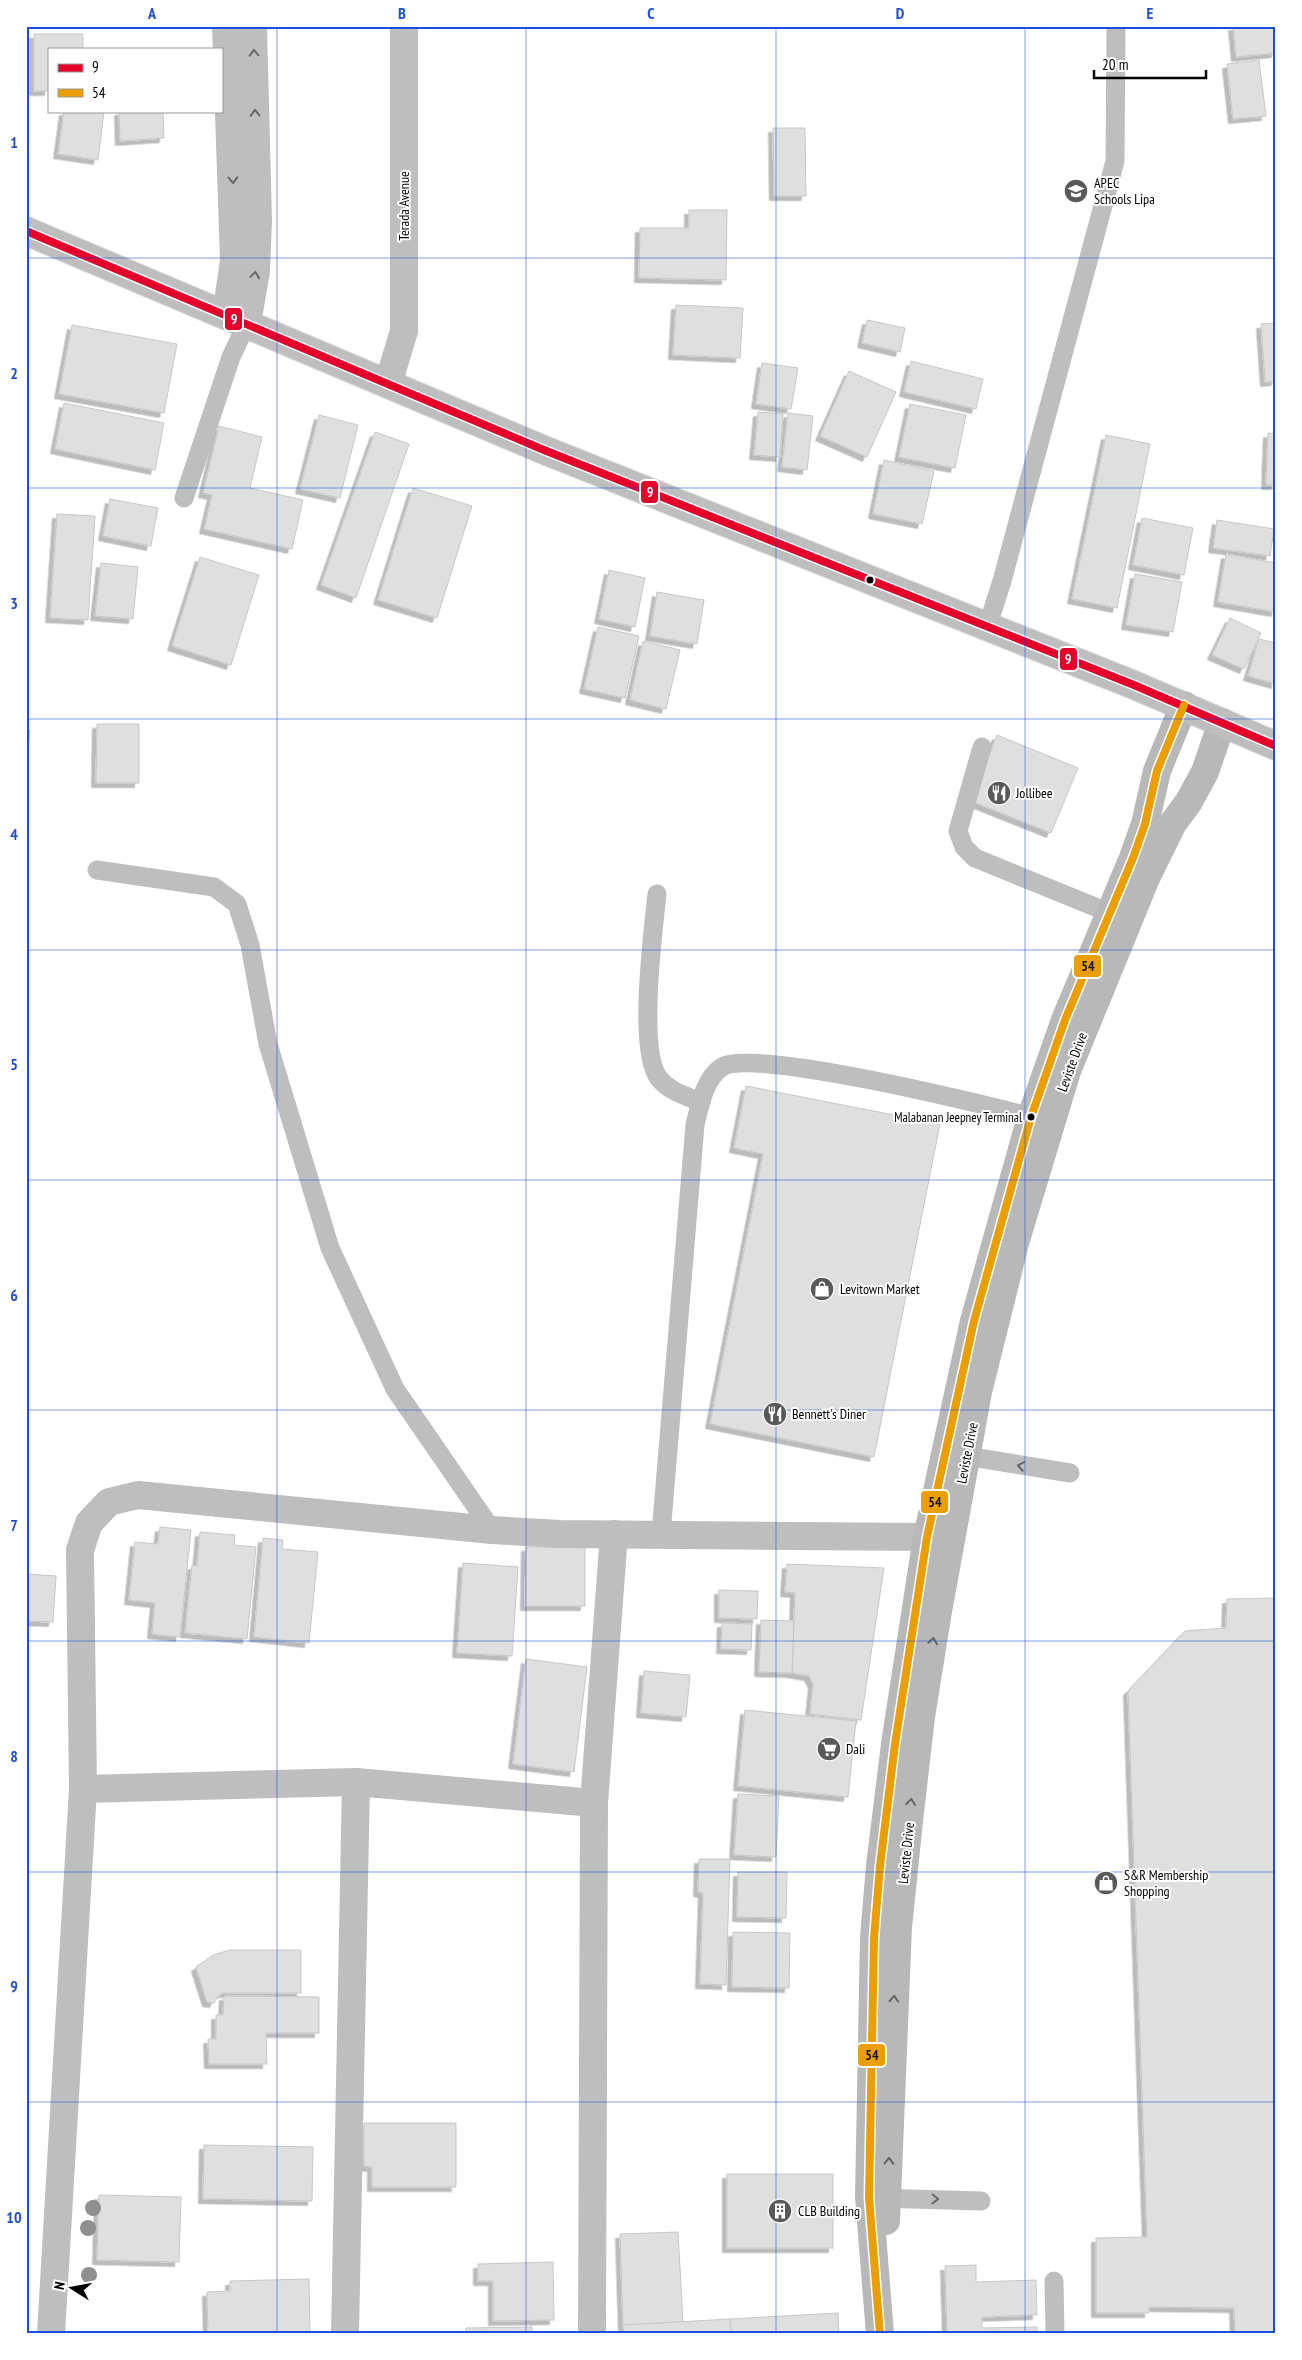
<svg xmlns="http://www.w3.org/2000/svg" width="1302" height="2360" font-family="'PT Sans Narrow',sans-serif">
  <defs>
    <filter id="shadow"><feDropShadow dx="-4.5" dy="4.5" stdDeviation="0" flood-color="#0004"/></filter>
  </defs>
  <rect width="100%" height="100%" fill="#fff"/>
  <g fill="#dfdfdf" stroke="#c7c7c7" filter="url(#shadow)">
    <path d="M1233 26H1276V53L1236 57Z"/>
    <path d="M34 34H83V49H49V91H34Z"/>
    <path d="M1259 60 1266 116 1233 119 1227 64Z"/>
    <path d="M64 111H104L98 160 58 154Z"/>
    <path d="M119 111H163L164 138 120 141Z"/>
    <path d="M773 128H805L806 196H774Z"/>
    <path d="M689 210H727L726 280 639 278 640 228H689Z"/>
    <path d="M676 305 743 308 740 358 673 355Z"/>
    <path d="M867 320 905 328 900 352 862 343Z"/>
    <path d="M1276 323V381L1265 382 1261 324Z"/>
    <path d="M72 325 177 344 164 413 59 394Z"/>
    <path d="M911 361 983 379 976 409 904 392Z"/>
    <path d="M762 363 798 368 791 409 756 404Z"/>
    <path d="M849 371 896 392 867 457 820 436Z"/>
    <path d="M64 403 164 423 155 470 55 449Z"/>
    <path d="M910 404 966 415 955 468 899 457Z"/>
    <path d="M758 412 783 414 780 457 754 455Z"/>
    <path d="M788 413 813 416 807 470 782 467Z"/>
    <path d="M319 415 358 425 340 498 300 489Z"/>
    <path d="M219 426 262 437 250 488 303 500 292 549 204 529 212 495 203 493Z"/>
    <path d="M375 432 409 444 356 598 321 585Z"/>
    <path d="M1268 433 1276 434V485H1266Z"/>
    <path d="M1106 435 1150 444 1117 608 1072 599Z"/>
    <path d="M884 460 934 471 922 524 873 514Z"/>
    <path d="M413 488 472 506 437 618 378 600Z"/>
    <path d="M110 499 158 508 151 546 103 536Z"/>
    <path d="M57 514 95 516 88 620 50 618Z"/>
    <path d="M1142 518 1193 528 1184 575 1133 565Z"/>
    <path d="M1217 520 1274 529 1270 556 1213 548Z"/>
    <path d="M1226 554 1276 563V612L1218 602Z"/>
    <path d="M200 557 259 575 231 665 172 646Z"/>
    <path d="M101 563 138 567 133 619 95 616Z"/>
    <path d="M609 570 645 578 635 627 599 619Z"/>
    <path d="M1135 574 1182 582 1173 632 1126 625Z"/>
    <path d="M657 592 704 600 697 644 650 636Z"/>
    <path d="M1230 618 1261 633 1244 669 1212 655Z"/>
    <path d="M598 627 639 636 625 698 584 689Z"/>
    <path d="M1259 639 1276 643V684L1248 676Z"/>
    <path d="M643 641 680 650 666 709 630 700Z"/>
    <path d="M97 724H139V783H96Z"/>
    <path d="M26 730H30L26 775Z"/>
    <path d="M997 735 1078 768 1051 833 971 801Z"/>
    <path d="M746 1086 940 1124 874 1457 710 1424 763 1154 734 1148Z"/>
    <path d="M160 1527 191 1530 180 1637 152 1634 155 1603 129 1600 135 1542 158 1544Z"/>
    <path d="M200 1532 235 1535 234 1545 256 1547 247 1639 185 1633 192 1565 197 1566Z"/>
    <path d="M263 1538 283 1540 282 1549 318 1552 309 1643 254 1637Z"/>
    <path d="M526 1547H585V1606H525Z"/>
    <path d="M463 1563 518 1567 512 1656 457 1653Z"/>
    <path d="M787 1564 884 1568 861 1720 810 1714 813 1684 809 1676 792 1673 795 1593 785 1592Z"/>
    <path d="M26 1574 56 1576 53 1622 26 1621Z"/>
    <path d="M719 1590 758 1591 757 1619 719 1618Z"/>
    <path d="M1276 1598V2334H1235L1234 2308 1149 2307V2313H1096V2238L1147 2237 1128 1691 1185 1631 1226 1628 1227 1599Z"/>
    <path d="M761 1620 794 1621 792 1673 759 1672Z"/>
    <path d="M722 1623 752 1624 751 1650 721 1649Z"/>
    <path d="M526 1659 587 1667 574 1772 513 1764Z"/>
    <path d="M644 1671 690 1675 686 1717 641 1713Z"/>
    <path d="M745 1710 856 1721 848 1797 738 1786Z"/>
    <path d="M738 1794 779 1796 776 1857 734 1855Z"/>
    <path d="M699 1859H730L726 1985 700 1984 703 1893 698 1892Z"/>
    <path d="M738 1872H787L786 1918 737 1917Z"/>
    <path d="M733 1932 790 1933 789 1988 732 1987Z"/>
    <path d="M230 1950H301V1993H223L217 1997 214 2003 207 2002 196 1967 213 1955Z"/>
    <path d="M224 1996 319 1997V2033H266L267 2064H209L208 2039H216V2015H223Z"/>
    <path d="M364 2123H456V2187H372V2167L364 2166Z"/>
    <path d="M204 2145 313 2147 312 2201 203 2199Z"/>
    <rect x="727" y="2174" width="106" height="74"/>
    <path d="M99 2195 181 2197 179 2262 97 2260Z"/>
    <path d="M678 2232 683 2322 623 2325 620 2234Z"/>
    <path d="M553 2262 554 2320 493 2321V2281H478V2264Z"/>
    <path d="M976 2265V2282L1036 2280 1037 2315 982 2317V2328L1037 2327V2334H947L945 2266Z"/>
    <path d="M309 2279 310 2334H208L207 2292 230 2291V2281Z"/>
    <path d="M838 2313 839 2334H731L730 2319Z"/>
    <path d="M730 2319 731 2334H624L623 2325Z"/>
    <path d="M532 2327V2334H466V2328Z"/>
  </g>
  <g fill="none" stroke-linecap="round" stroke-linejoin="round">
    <g stroke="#dbdbdb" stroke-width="30">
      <path id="primary" d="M26 231 544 450 1134 685 1276 746"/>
    </g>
    <g stroke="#bebebe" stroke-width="19">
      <path d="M184 498 231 357 247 323"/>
      <path d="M987 628 1002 581 1115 161 1116 26"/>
      <path d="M982 747 958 831 964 847 975 858 1110 913"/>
      <path d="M97 870 214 887 237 904 250 945 268 1044 330 1248 395 1389 492 1530"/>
      <path d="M657 894C653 932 638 1048 658 1077 668 1091 686 1096 701 1102"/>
      <path d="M966 1456 1070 1473"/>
      <path d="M661 1534 695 1125C700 1105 704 1079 722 1067 751 1047 987 1105 1031 1117"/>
      <path d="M875 2198 981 2201"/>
      <path d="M1054 2281 1055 2334"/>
    </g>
    <g stroke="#bebebe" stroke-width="28">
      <path d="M226 315 234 261 226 26"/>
      <path d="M247 323 256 271 258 220 253 26"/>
      <path d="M388 384 404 331V26"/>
      <path d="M83 1789 356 1782 594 1803"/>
      <path d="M51 2334 83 1789 80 1550 89 1523 109 1502 138 1495 492 1530 560 1534 927 1537"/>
      <path d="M345 2334 356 1782"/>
      <path d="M592 2334 594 1803 614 1534"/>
    </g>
    <g stroke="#b8b8b8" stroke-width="28">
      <path d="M886 2221 898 1927 909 1821 921 1717 937 1617 978 1392 1015 1243 1067 1071 1146 878 1173 823 1188 803 1205 772 1222 722"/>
      <path d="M880 2334 869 2197 874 1938 880 1866 895 1744 927 1537 974 1321 1031 1117 1065 1020 1133 858 1145 824 1157 771 1184 705"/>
    </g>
    <use href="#primary" stroke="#bebebe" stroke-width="28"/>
    <g stroke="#fff" stroke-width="11">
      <path id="bus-1" d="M26 231 544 450 1134 685 1276 746"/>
    </g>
    <g stroke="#fff" stroke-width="11">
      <path id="bus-2" d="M880 2334 869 2197 874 1938 880 1866 895 1744 927 1537 974 1321 1031 1117 1065 1020 1133 858 1145 824 1157 771 1184 705"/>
    </g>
    <use href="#bus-1" stroke="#e4002b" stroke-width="8"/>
    <use href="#bus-2" stroke="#eb9e00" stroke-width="8"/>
  </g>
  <g fill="#8f8f8f">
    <circle cx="93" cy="2208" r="8"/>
    <circle cx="88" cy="2228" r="8"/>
    <circle cx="89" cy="2275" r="8"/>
  </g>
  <defs><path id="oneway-chevron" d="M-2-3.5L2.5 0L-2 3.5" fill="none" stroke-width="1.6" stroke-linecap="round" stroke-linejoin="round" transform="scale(1.25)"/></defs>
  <g stroke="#686868">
    <use href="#oneway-chevron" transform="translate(254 53) rotate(-92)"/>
    <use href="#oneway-chevron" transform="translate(255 113) rotate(-91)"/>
    <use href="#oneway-chevron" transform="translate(233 180) rotate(88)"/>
    <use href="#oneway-chevron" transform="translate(255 275) rotate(-82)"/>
    <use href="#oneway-chevron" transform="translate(1021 1466) rotate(-170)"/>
    <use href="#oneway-chevron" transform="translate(935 2199) rotate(1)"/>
  </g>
  <g stroke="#656565">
    <use href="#oneway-chevron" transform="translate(933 1641) rotate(-81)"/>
    <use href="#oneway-chevron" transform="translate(911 1802) rotate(-83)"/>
    <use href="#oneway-chevron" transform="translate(894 1999) rotate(-87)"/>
    <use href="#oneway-chevron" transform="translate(889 2161) rotate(-89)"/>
  </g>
  <path fill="none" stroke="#1d4ed8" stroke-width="1" stroke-opacity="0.55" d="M277 26V2334M526 26V2334M776 26V2334M1025 26V2334M26 258H1276M26 488H1276M26 719H1276M26 950H1276M26 1180H1276M26 1410H1276M26 1641H1276M26 1872H1276M26 2102H1276"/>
  <defs>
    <g id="school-disc" transform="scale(1.25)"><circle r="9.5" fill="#595959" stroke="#fff"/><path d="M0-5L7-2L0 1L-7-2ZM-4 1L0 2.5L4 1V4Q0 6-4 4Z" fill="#fff"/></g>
    <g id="restaurant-disc" transform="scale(1.25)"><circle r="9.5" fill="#595959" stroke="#fff"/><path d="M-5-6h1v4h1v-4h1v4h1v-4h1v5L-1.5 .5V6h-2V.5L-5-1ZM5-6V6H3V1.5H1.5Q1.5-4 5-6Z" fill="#fff"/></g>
    <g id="shop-disc" transform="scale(1.25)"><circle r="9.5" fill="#595959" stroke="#fff"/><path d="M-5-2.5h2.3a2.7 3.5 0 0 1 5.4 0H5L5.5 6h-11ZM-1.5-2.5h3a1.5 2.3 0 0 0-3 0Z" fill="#fff"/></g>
    <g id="supermarket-disc" transform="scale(1.25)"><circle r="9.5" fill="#595959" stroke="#fff"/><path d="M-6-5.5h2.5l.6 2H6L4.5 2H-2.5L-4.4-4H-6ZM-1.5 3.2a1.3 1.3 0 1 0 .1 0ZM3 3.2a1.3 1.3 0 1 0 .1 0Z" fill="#fff"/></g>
    <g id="building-disc" transform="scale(1.25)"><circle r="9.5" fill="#595959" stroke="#fff"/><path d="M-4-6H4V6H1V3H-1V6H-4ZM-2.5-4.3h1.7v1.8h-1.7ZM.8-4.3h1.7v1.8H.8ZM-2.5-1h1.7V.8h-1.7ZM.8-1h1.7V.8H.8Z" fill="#fff"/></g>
  </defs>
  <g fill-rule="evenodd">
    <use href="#school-disc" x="1076" y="191"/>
    <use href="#restaurant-disc" x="999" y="793"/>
    <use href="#shop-disc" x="822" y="1289"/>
    <use href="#restaurant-disc" x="775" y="1414"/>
    <use href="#supermarket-disc" x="829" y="1749"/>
    <use href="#shop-disc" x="1106" y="1883"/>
    <use href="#building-disc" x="780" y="2211"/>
  </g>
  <g fill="#000" stroke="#fff" stroke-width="2">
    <circle cx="870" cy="580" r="4.5"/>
    <circle cx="1031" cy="1117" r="4.5"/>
  </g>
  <g text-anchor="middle" stroke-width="4" stroke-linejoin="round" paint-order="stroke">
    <g font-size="13" fill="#000" stroke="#fff" text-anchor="end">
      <text x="1022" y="1122">Malabanan Jeepney Terminal</text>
    </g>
    <g font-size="14" fill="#000" stroke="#fff" text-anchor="start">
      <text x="1094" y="188">APEC<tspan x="1094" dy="16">Schools Lipa</tspan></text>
      <text x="1016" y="798">Jollibee</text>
      <text x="840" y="1294">Levitown Market</text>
      <text x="792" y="1419">Bennett's Diner</text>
      <text x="846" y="1754">Dali</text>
      <text x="1124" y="1880">S&amp;R Membership<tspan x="1124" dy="16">Shopping</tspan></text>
      <text x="798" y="2216">CLB Building</text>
    </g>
    <g font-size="14" fill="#000" stroke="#fff">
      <text transform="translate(404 206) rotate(-90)" y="5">Terada Avenue</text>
      <text transform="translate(1072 1062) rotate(-70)" y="5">Leviste Drive</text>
      <text transform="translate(967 1453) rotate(-79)" y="5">Leviste Drive</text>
      <text transform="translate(906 1853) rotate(-84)" y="5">Leviste Drive</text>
    </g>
  </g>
  <g stroke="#fff" stroke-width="2">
    <rect x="224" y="307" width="19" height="24" rx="5" fill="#e4002b"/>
    <rect x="640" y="480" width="19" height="24" rx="5" fill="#e4002b"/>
    <rect x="1059" y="647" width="19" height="24" rx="5" fill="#e4002b"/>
    <rect x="1073" y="954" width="29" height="24" rx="5" fill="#eb9e00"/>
    <rect x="920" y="1490" width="29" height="24" rx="5" fill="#eb9e00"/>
    <rect x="857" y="2043" width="29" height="24" rx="5" fill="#eb9e00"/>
  </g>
  <g font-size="14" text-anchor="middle" font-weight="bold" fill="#fff">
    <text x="234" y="324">9</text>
    <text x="650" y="497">9</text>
    <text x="1068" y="664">9</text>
  </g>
  <g font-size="14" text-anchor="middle" font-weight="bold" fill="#111">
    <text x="1088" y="971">54</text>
    <text x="935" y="1507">54</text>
    <text x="872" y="2060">54</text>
  </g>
  <rect width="1302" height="2360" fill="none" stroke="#ffffff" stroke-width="55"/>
  <rect x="48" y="48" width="175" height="65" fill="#ffffff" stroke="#999999"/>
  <rect x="58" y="64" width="25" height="8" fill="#e4002b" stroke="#999999"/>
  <text x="92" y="72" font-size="15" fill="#000000">9</text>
  <rect x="58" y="89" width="25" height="8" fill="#eb9e00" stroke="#999999"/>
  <text x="92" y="98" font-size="15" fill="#000000">54</text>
  <g transform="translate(72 2288) rotate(281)" stroke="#ffffff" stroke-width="4" paint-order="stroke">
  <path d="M0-4L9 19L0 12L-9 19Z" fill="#000000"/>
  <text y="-8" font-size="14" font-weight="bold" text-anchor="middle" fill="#000000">N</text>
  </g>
  <path d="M1094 70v8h112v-8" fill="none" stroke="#000000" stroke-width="2.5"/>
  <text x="1102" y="70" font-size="15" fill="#000000" stroke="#ffffff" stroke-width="4" paint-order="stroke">20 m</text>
  <rect x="28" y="28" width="1246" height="2304" fill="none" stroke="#1d4ed8" stroke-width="2"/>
  <g font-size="16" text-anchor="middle" font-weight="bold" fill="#1d4ed8">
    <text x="152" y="19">A</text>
    <text x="402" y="19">B</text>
    <text x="651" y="19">C</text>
    <text x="900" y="19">D</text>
    <text x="1150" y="19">E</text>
    <text x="14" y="148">1</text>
    <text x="14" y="379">2</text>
    <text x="14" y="609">3</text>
    <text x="14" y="840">4</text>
    <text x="14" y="1070">5</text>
    <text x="14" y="1301">6</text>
    <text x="14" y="1531">7</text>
    <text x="14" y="1762">8</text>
    <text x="14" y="1992">9</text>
    <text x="14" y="2223">10</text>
  </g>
</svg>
